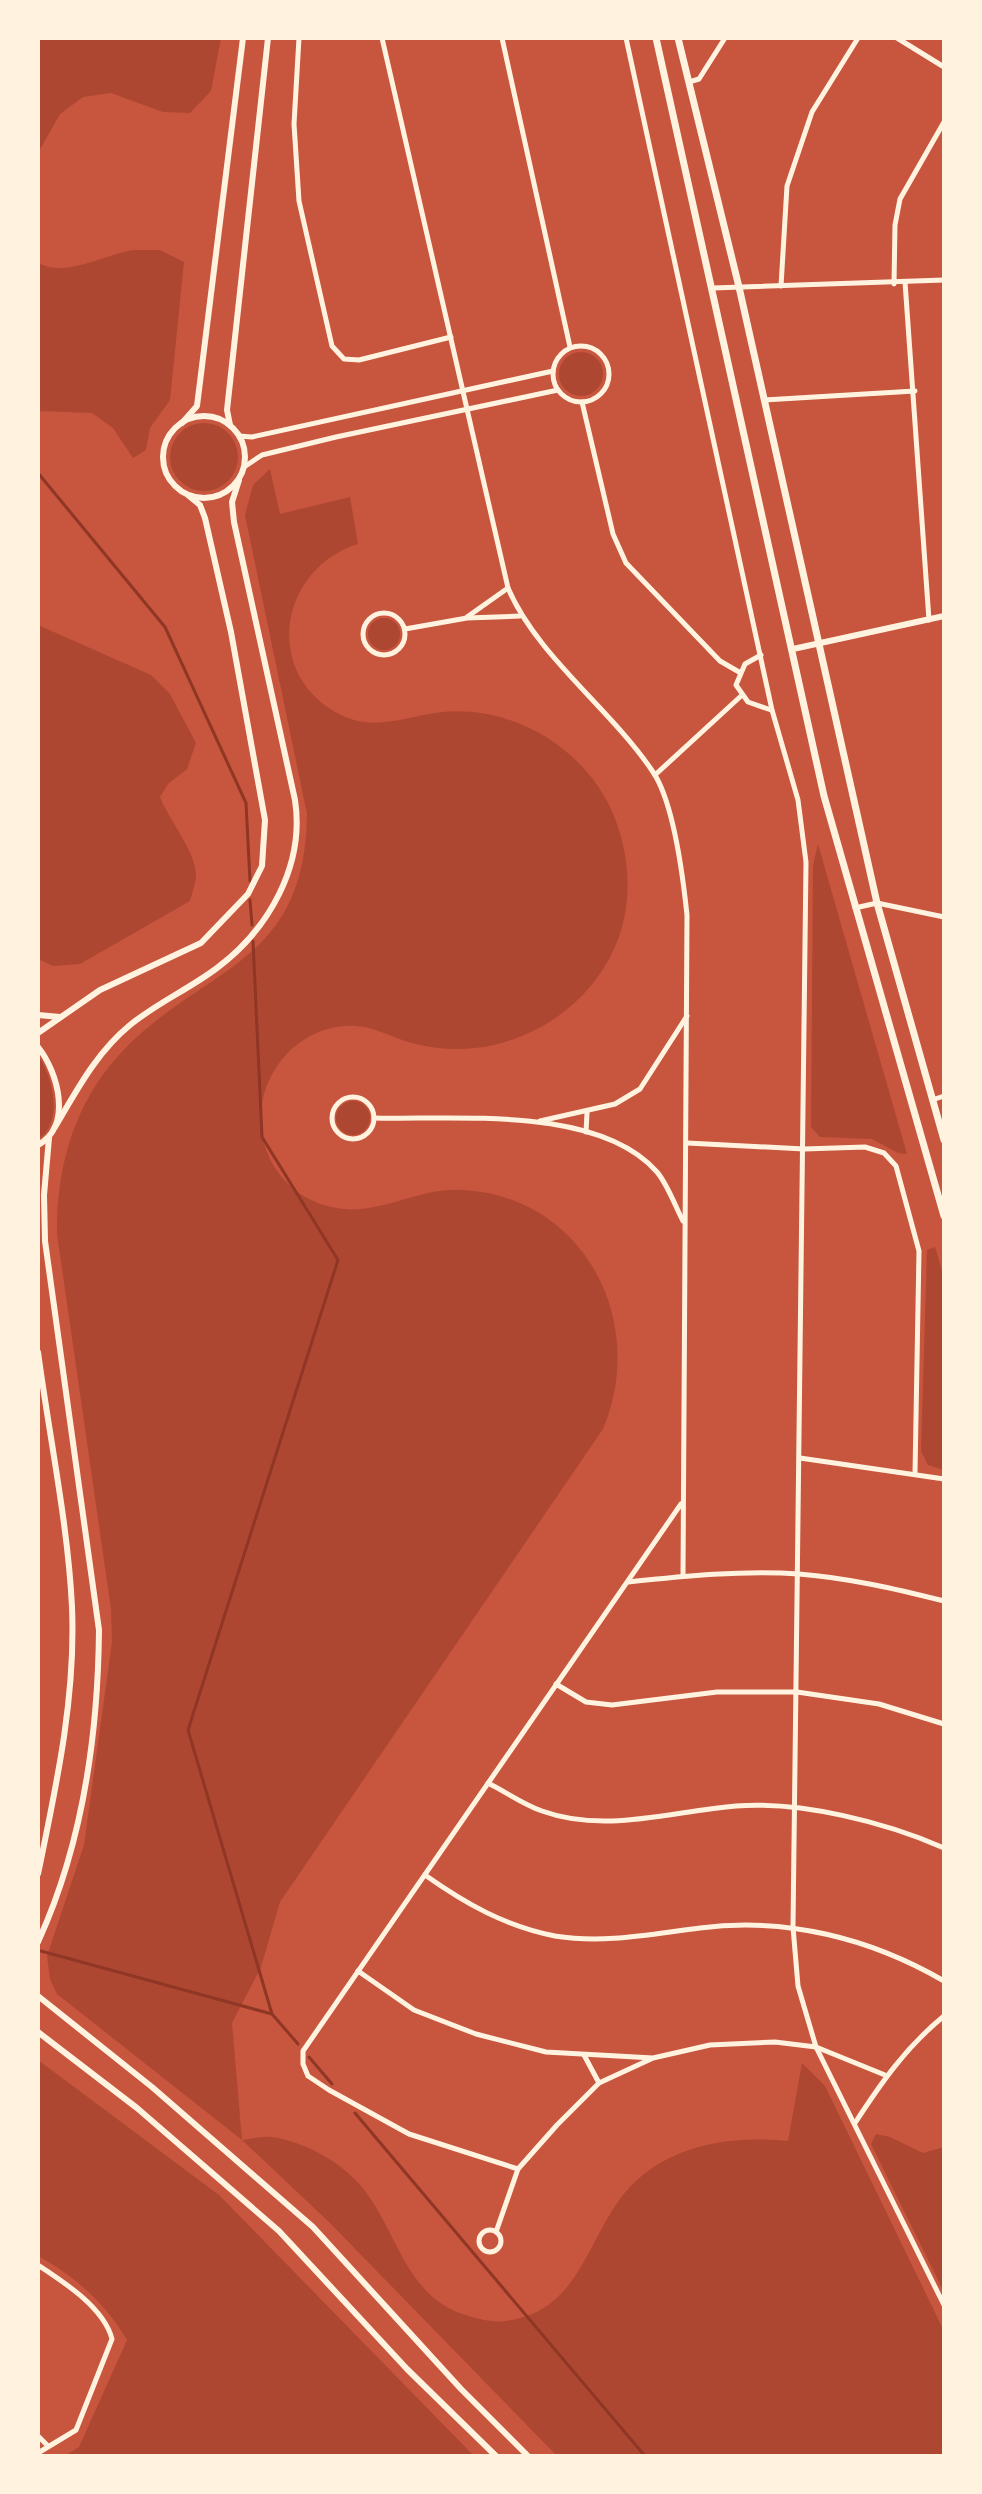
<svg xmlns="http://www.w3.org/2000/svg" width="982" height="2494" font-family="Cabin,sans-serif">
  <rect width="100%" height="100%" fill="#c8553d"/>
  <g fill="#ae4732">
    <path d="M38 38H221L211 91 190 113 163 112 111 93 83 97 60 114 38 153Z"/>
    <path d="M133 250H160L184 262 170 400 150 428 146 450 133 458 113 428 92 413 38 411V263C66 278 103 255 133 250Z"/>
    <circle cx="581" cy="374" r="22"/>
    <circle cx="204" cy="457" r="34"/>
    <path d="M270 469 280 514 350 497 358 544C278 569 262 676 341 715 376 732 407 716 442 712 509 706 575 742 607 801 629 843 635 897 617 942 586 1019 500 1063 420 1045 394 1040 373 1024 346 1026 281 1030 242 1102 270 1159 283 1185 308 1204 337 1208 379 1216 418 1187 463 1190 585 1197 648 1322 603 1429L280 1902 261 1967 232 2023 242 2140C251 2139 262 2136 272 2137 304 2142 340 2161 361 2186 399 2232 405 2299 469 2316 479 2319 494 2323 505 2321 578 2312 585 2244 623 2195 663 2145 729 2135 788 2141L802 2063 825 2086 944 2331V2452L938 2456H557L329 2222 242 2140 57 1994 50 1979 47 1956 84 1845 112 1642 111 1609 57 1234C56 1169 74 1104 119 1055 201 965 305 969 307 814L245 515 253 485Z"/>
    <circle cx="384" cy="634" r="16"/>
    <path d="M38 625 151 675 170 694 196 743 187 769 168 784 160 797C169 820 196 852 196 875 196 883 192 893 190 901L80 964 53 966 38 959Z"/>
    <path d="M818 844 907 1154 898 1153 872 1139 820 1137 811 1127 813 865Z"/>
    <path d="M38 1056C53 1075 64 1124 38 1139Z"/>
    <circle cx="353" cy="1118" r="17"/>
    <path d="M935 1247 944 1277V1470L928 1465 921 1451 927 1250Z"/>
    <path d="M38 2060 219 2195 474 2456H64L79 2447 127 2340C106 2304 75 2276 38 2256Z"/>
    <path d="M876 2134 890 2137 923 2153 944 2147V2292L871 2144Z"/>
  </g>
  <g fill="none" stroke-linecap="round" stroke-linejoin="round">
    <g stroke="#8f3625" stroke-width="3">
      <path d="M38 473 165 627 246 803 250 881"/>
      <path d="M250 900 252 925"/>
      <path d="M253 941 262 1137 338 1260 188 1730 272 2014 298 2044"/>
      <path d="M41 1951 272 2014"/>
      <path d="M309 2057 332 2084"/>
      <path d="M355 2113 645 2456"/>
    </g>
    <g stroke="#fff3e0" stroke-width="5">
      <path d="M299 38 294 124 299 201 332 346 344 359 359 360 451 337"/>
      <path d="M382 38 508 588C537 656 611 709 653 772 674 803 683 877 687 915L683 1576"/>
      <path d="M502 38 570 347"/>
      <path d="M626 38 772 710 798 800 806 862 793 1927 798 1986 816 2047 944 2305"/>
      <path d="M897 38 944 67"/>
      <path d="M689 82 699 79 725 38"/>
      <path d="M905 282 929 620"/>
      <path d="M894 284 895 225 900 199 944 122"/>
      <path d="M781 286 787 186 812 112 858 38"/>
      <path d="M713 288 944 280"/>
      <circle cx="581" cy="374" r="28"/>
      <path d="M764 400 915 391"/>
      <path d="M582 402 613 534 626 563 720 661 739 672"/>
      <path d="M239 436 252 437 553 371"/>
      <path d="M244 467 262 455 336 437 558 390"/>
      <circle cx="384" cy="634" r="21"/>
      <path d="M467 617 508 588"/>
      <path d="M405 629 467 618 520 616"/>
      <path d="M761 655 745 664 736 685 748 702 771 710"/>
      <path d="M655 775 741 696"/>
      <path d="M855 908 877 903 944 917"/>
      <circle cx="353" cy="1118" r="21"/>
      <path d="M932 1100 944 1096"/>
      <path d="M374 1118C455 1120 598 1105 657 1172 668 1185 675 1206 683 1221"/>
      <path d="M540 1121 615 1104 640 1089 687 1016"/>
      <path d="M586 1132 587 1113"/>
      <path d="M687 1143 804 1149 865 1147 884 1153 896 1166 919 1251 915 1473"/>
      <path d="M800 1458 944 1479"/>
      <path d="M628 1582C684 1576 743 1570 799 1574 849 1578 896 1589 944 1601"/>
      <path d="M556 1684 586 1702 612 1705 717 1692H797L879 1704 944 1724"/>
      <path d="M488 1783C506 1792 524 1805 542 1811 606 1834 672 1811 736 1806 801 1801 885 1822 944 1848"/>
      <path d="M425 1875C466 1904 505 1926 555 1936 605 1944 651 1934 700 1928 786 1917 870 1938 944 1981"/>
      <path d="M358 1971 414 2010 476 2034 546 2052 653 2058 710 2045 775 2042 816 2047 885 2075"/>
      <path d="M584 2055 599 2083"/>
      <path d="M855 2123C881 2083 906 2047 944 2016"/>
      <path d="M518 2169 409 2134 329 2090 308 2076 303 2064V2051L681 1504"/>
      <circle cx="490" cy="2241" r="11"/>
      <path d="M496 2232 518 2169 557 2125 599 2083 651 2059"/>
      <path d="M38 2265C64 2282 104 2308 112 2339L76 2430 38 2453"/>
      <path d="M38 2436 48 2446"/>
    </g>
    <g stroke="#fff3e0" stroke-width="6">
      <circle cx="204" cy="457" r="41"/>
      <path d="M182 423 197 406 243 38"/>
      <path d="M230 425 227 410 268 38"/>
      <path d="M793 649 944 616"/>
      <path d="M38 1015 60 1017"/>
      <path d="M38 1033 100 990 201 943 248 894 262 866 265 820 231 632 205 518 200 505 189 496"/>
      <path d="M38 1047C58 1072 73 1126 38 1145"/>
      <path d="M55 1127C77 1090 96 1053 130 1025 157 1003 189 989 217 968 269 929 305 865 295 800L234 522 232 502 239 480"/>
      <path d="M38 1352C49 1435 68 1524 72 1607 76 1697 56 1787 38 1874"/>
      <path d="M38 1942C82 1846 98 1735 99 1630L45 1241 44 1195 49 1138"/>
      <path d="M38 1996 152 2087 313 2227 461 2389 528 2456"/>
      <path d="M38 2032 137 2108 279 2231 407 2369 496 2456"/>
    </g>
    <g stroke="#fff3e0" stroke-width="7">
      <path d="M656 38 824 796 944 1216"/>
      <path d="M678 38 739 287 877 903 944 1140"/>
    </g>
  </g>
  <rect width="982" height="2494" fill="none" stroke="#fff3e0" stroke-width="80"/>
</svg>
